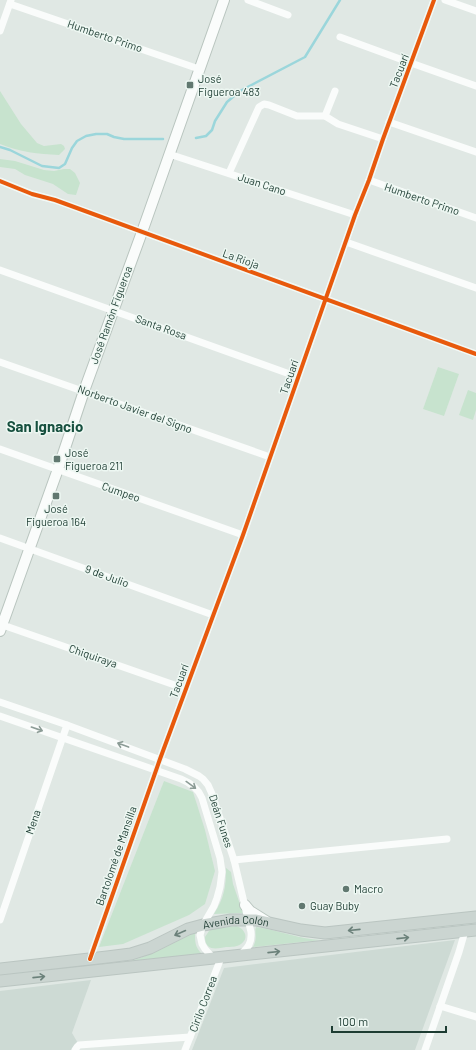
<svg xmlns="http://www.w3.org/2000/svg" width="476" height="1050" font-family="Barlow,sans-serif">
  <rect width="100%" height="100%" fill="#e0e8e4"/>
  <g fill="#cddad4">
    <path d="M455 940 415 1050H192L224 968Z"/>
    <path d="M91 980 72 1033 79 1045 76 1050H0V991Z"/>
  </g>
  <g fill="#c7e3ce">
    <path d="M0 91 21 124 37 143 44 146 61 144 64 146 65 149 59 155C38 154 20 152 0 144Z"/>
    <path d="M0 159 15 161 44 170 54 171 64 169H70L75 173 80 183 76 195 68 194 53 184 25 175 15 169 0 167Z"/>
    <path d="M438 367 459 374 444 416 423 409Z"/>
    <path d="M468 390 476 393V410L473 420 459 415Z"/>
    <path d="M164 781 193 792 205 830 215 871 205 904 189 915 123 944 99 947Z"/>
    <path d="M226 868 231 872 233 884 243 913 214 914C224 898 226 888 226 868Z"/>
    <path d="M236 926C244 928 250 938 241 944 237 947 231 947 226 947 216 949 205 951 205 937L209 931 212 929Z"/>
    <path d="M256 927C279 930 298 939 321 940L253 947C258 938 254 933 256 927Z"/>
    <path d="M195 933C195 942 195 947 202 954L128 962C137 959 146 956 155 952 169 946 181 938 195 933Z"/>
  </g>
  <g fill="none" stroke-linecap="round" stroke-linejoin="round">
    <g stroke="#9bd6db" stroke-width="2.5">
      <path d="M196 138 206 136 212 130 215 121 227 102 240 91 305 57 340 0"/>
      <path d="M0 147 10 150 42 166 59 168 65 164 72 148 77 141 86 136 96 134H107L114 137 124 139H163"/>
    </g>
    <g stroke="#b9c5bf" stroke-width="12">
      <g id="secondary">
        <path d="M0 631 58 469 84 391 142 232 224 0"/>
        <path d="M245 905 250 911 266 921"/>
      </g>
    </g>
    <g stroke="#bac5c1" stroke-width="13">
      <g id="primary">
        <path id="s1" d="M0 969 107 957 131 954 150 948 188 929 203 925 231 920H256L301 930 325 933 476 917"/>
        <path d="M0 981 476 930"/>
      </g>
    </g>
    <g stroke="#fafcfb" stroke-width="7">
      <path d="M248 0 288 15"/>
      <path d="M445 0 476 11"/>
      <path d="M10 4 199 69"/>
      <path d="M0 31 11 0"/>
      <path d="M340 37 411 63 476 86"/>
      <path d="M325 116 335 91"/>
      <path d="M389 122 476 152"/>
      <path d="M169 154 355 215"/>
      <path d="M229 173 259 107 264 104 269 105 297 116H325L338 124 383 139"/>
      <path d="M369 180 476 218"/>
      <path d="M0 181 32 194 55 200 476 354"/>
      <path d="M346 242 476 288"/>
      <path d="M0 270 298 377"/>
      <path d="M0 362 270 457"/>
      <path d="M0 449 243 535"/>
      <path d="M0 538 213 615"/>
      <path d="M0 624 186 689"/>
      <path d="M0 702 67 725 185 769 199 776 203 779 208 785 212 794 234 860 251 932C252 943 248 948 240 955"/>
      <path d="M0 716 181 779C191 783 198 788 202 798L220 858 222 872 220 887 217 898 214 906 203 925 200 935 202 944 205 949 214 959"/>
      <path d="M234 860 447 839"/>
      <path d="M0 920 67 725"/>
      <path d="M90 959 160 759 243 535 355 215 369 180 383 139 434 0"/>
      <path d="M440 1006 476 1017"/>
      <path d="M75 1050 77 1047 79 1045 190 1037"/>
      <path d="M185 1050 221 958"/>
      <path d="M425 1050 459 952 465 931"/>
    </g>
    <use href="#secondary" stroke="#fafcfb" stroke-width="10"/>
    <use href="#primary" stroke="#cbd5d1" stroke-width="11"/>
    <g stroke="#edf7f2" stroke-width="6">
      <g id="cycleway">
        <path d="M0 181 32 194 55 200 476 354"/>
        <path d="M90 959 160 759 243 535 355 215 369 180 383 139 434 0"/>
      </g>
    </g>
    <use href="#cycleway" stroke="#e8590c" stroke-width="4"/>
  </g>
  <defs><path id="oneway-shaft" d="M-6 0H5M1.5-3L5.5 0L1.5 3" fill="none" stroke-width="1.6" stroke-linecap="round" stroke-linejoin="round"/></defs>
  <g stroke="#8c9c96">
    <use href="#oneway-shaft" transform="translate(37 729) rotate(19)"/>
    <use href="#oneway-shaft" transform="translate(123 745) rotate(-160)"/>
    <use href="#oneway-shaft" transform="translate(191 785) rotate(36)"/>
  </g>
  <g stroke="#6b817a">
    <use href="#oneway-shaft" transform="translate(354 930) rotate(174)"/>
    <use href="#oneway-shaft" transform="translate(180 933) rotate(156)"/>
    <use href="#oneway-shaft" transform="translate(403 938) rotate(-6)"/>
    <use href="#oneway-shaft" transform="translate(274 952) rotate(-6)"/>
    <use href="#oneway-shaft" transform="translate(39 977) rotate(-6)"/>
  </g>
  <g fill="#617870" stroke="#edf7f2" stroke-width="1.5">
    <rect x="186" y="81" width="8" height="8" rx="2"/>
    <rect x="53" y="455" width="8" height="8" rx="2"/>
    <rect x="52" y="492" width="8" height="8" rx="2"/>
    <circle cx="346" cy="889" r="4"/>
    <circle cx="302" cy="906" r="4"/>
  </g>
  <g text-anchor="middle" stroke-width="3" stroke-linejoin="round" paint-order="stroke">
    <g font-size="11" fill="#1d3c32" stroke="#edf7f2">
      <text transform="translate(105 36) rotate(19)" y="4">Humberto Primo</text>
      <text transform="translate(399 71) rotate(-69)" y="4">Tacuarí</text>
      <text transform="translate(262 184) rotate(18)" y="4">Juan Cano</text>
      <text transform="translate(422 199) rotate(19)" y="4">Humberto Primo</text>
      <text transform="translate(241 259) rotate(20)" y="4">La Rioja</text>
      <text transform="translate(111 315) rotate(-70)" y="4">José Ramón Figueroa</text>
      <text transform="translate(161 327) rotate(20)" y="4">Santa Rosa</text>
      <text transform="translate(289 377) rotate(-71)" y="4">Tacuarí</text>
      <text transform="translate(135 409) rotate(20)" y="4">Norberto Javier del Signo</text>
      <text transform="translate(121 492) rotate(19)" y="4">Cumpeo</text>
      <text transform="translate(107 576) rotate(20)" y="4">9 de Julio</text>
      <text transform="translate(93 656) rotate(19)" y="4">Chiquiraya</text>
      <text transform="translate(179 681) rotate(-70)" y="4">Tacuarí</text>
      <text transform="translate(221 821) rotate(72)" y="4">Deán Funes</text>
      <text transform="translate(33 822) rotate(-71)" y="4">Mena</text>
      <text transform="translate(116 856) rotate(-71)" y="4">Bartolomé de Mansilla</text>
      <text dy="4" stroke="none"><textPath href="#s1" startOffset="243">Avenida Colón</textPath></text>
      <text transform="translate(203 1004) rotate(-69)" y="4">Cirilo Correa</text>
    </g>
    <g font-size="11" fill="#1d3c32" stroke="#edf7f2" text-anchor="start">
      <text x="198" y="83">José<tspan x="198" dy="13">Figueroa 483</tspan></text>
      <text x="65" y="457">José<tspan x="65" dy="13">Figueroa 211</tspan></text>
      <text x="56" y="513" text-anchor="middle">José<tspan x="56" dy="13">Figueroa 164</tspan></text>
      <text x="354" y="893">Macro</text>
      <text x="310" y="910">Guay Buby</text>
    </g>
    <g font-size="15" font-weight="bold" fill="#17503f" stroke="#edf7f2">
      <text x="45" y="432">San Ignacio</text>
    </g>
  </g>
  <path d="M332 1026v6h114v-6" fill="none" stroke="#1d3c32" stroke-width="2"/>
  <text x="338" y="1026" font-size="12" fill="#1d3c32" stroke="#edf7f2" stroke-width="3" paint-order="stroke">100 m</text>
</svg>
